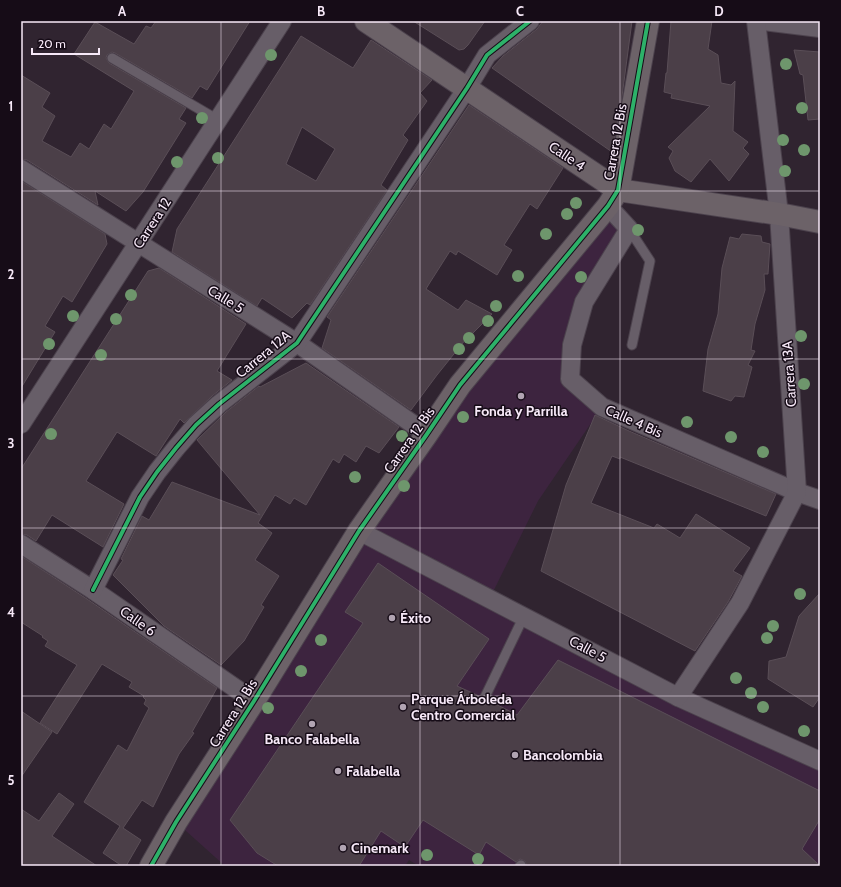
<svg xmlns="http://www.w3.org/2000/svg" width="841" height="887" font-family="Cabin,sans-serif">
  <rect width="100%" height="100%" fill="#302430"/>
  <path fill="#3d243f" d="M608 206 629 229 584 302 570 379 602 407 538 501 490 598 820 761V866H419L409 860 405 866H225L176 822 359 531Z"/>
  <g fill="#4b3f48" stroke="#5a4e57" fill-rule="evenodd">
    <path d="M156 21H250L207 90 200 86 192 98 115 53 112 52 107 55 106 58 109 63 186 108 179 119 186 123 143 192 126 211 95 191 98 205 27 160 21 159V75L50 93 42 107 55 116 42 141 71 157 80 143 89 149 104 124 111 129 134 91 74 54 95 22 134 44 146 26 151 28Z"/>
    <path d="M413 21H485L468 45 464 49 459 50Z"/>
    <path d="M543 21H632L621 104 612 152 492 68 503 56 537 29Z"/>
    <path d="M671 21H712L708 49 718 55 721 83 731 85 735 81 733 131 748 142 743 148 749 154 729 181 710 159 691 182 675 171 669 158 673 151 668 147 710 106 671 98 672 94 664 92 666 73H667Z"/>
    <path d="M301 36 353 68 371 40 432 80 420 93 427 101 403 135 408 140 381 185 387 190 310 305 307 303 292 318 262 298 257 306 172 252 177 229ZM302 127 335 149 316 181 286 164Z"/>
    <path d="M794 50 820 52V119L808 120 803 75 800 74Z"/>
    <path d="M469 105 563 168 537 209 530 204 504 245 512 250 497 275 458 251 456 255 450 251 429 284 426 289 458 310 466 300 492 314 471 335 470 334 437 375 411 410 322 348 331 320 327 317Z"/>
    <path d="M21 181 105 234 107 244 72 302 63 296 45 326 55 332 21 388Z"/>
    <path d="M742 234 761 236 762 242 770 244 768 274H764L765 290 755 324 751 350 755 351 748 365 752 367 744 397 735 396 731 401 703 391 708 349 718 314 722 268 730 237 739 239Z"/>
    <path d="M159 268 246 324 217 371 232 380 212 396 184 423 180 419 156 456 117 432 86 481 124 504 103 547 52 515 36 541 27 535 21 534V469L148 271Z"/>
    <path d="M306 363 399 427 379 453 366 446 356 462 344 454 339 463 333 459 306 505 294 498 290 504 275 495 258 523 272 533 255 560 279 576 261 605 264 607 244 641 221 665 164 626 113 575 123 560 121 559 142 516 149 520 172 482 260 515 197 440 226 412 259 386 260 387Z"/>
    <path d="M595 415 629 431 776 494 766 516 620 457V459L612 456 591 503 654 528 657 524 680 538 696 514 750 548 733 571 742 576 728 602 695 651 541 571 566 485Z"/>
    <path d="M21 556 87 599 217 688 192 732 194 733 179 754 153 807 142 800 123 828 141 840 126 866H122L103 853 120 826 84 802 118 745 127 751 149 708 144 704 146 700 143 697 144 696 129 687 132 682 102 664 57 734 40 723 77 665 45 646 48 641 42 637 43 636 21 622Z"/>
    <path d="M378 563 489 639 457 686 479 696 478 700 481 704 485 705 490 701 517 715 558 660 820 791V819L802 849 820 866H527L525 861 520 859 516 862 486 842 479 855 423 820 405 847 381 831 359 866H278L257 853 230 820 363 623 345 612Z"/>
    <path d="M820 593V697L813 707 768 679 769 661 786 657 799 616Z"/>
    <path d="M21 711 52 732 21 777Z"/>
    <path d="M59 793 74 804 52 836 97 866H21V809L39 821Z"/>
  </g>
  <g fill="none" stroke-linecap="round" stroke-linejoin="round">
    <g stroke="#4c424d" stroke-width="11">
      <g id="lane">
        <path d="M112 58 218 120"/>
        <path d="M629 229 650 261 632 345"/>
        <path d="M484 699 524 616"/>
        <path d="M520 866 521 865"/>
      </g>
    </g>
    <g stroke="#4c424d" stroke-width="20">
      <g id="street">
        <path d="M762 21 820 28"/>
        <path d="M21 169 297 343 427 434"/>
        <path d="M608 206 629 229 584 302 572 345 570 379 602 407 797 492 820 500"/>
        <path d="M21 424 282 21"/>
        <path d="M359 531 678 697 820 761"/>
        <path d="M21 544 93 590 254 701"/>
        <path d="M93 590 140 497 157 472 176 448 196 425 219 404 297 343 467 88 487 55 530 21"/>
        <path d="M678 697 740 603 797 492 779 214 756 21"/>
      </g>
    </g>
    <g stroke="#4c424d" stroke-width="24">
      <g id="secondary">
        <path d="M366 21 618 190 779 214 820 222"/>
        <path d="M151 866 176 822 254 701 359 531 427 434 460 385 608 206 618 190 648 21"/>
      </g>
    </g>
    <use href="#lane" stroke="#675e68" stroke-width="9"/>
    <use href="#street" stroke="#675e68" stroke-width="18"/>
    <use href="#secondary" stroke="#6c6268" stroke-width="22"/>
    <g stroke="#160c17" stroke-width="6">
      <g id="cycleway">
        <path d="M93 590 140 497 157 472 176 448 196 425 219 404 297 343 467 88 487 55 530 21"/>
        <path d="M151 866 176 822 254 701 359 531 427 434 460 385 608 206 618 190 648 21"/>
      </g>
    </g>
    <use href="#cycleway" stroke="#2db169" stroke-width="4"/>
  </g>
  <g fill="#6e966c">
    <circle cx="271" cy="55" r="6"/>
    <circle cx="786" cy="64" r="6"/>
    <circle cx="802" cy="108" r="6"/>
    <circle cx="202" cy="118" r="6"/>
    <circle cx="783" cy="140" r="6"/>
    <circle cx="804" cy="150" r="6"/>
    <circle cx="218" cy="158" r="6"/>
    <circle cx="177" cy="162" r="6"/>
    <circle cx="785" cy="171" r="6"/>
    <circle cx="576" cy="203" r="6"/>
    <circle cx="567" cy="214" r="6"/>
    <circle cx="638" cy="230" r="6"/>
    <circle cx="546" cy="234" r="6"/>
    <circle cx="518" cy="276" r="6"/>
    <circle cx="581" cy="277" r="6"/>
    <circle cx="131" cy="295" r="6"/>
    <circle cx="496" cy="306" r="6"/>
    <circle cx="73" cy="316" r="6"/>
    <circle cx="116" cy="319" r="6"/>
    <circle cx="488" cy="321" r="6"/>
    <circle cx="801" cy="336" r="6"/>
    <circle cx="469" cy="338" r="6"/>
    <circle cx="49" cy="344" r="6"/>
    <circle cx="459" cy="349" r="6"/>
    <circle cx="101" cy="355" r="6"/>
    <circle cx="804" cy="384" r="6"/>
    <circle cx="463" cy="417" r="6"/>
    <circle cx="687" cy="422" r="6"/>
    <circle cx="51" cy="434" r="6"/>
    <circle cx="402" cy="436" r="6"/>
    <circle cx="731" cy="437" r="6"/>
    <circle cx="763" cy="452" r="6"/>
    <circle cx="355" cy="477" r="6"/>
    <circle cx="404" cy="486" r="6"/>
    <circle cx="800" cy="594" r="6"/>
    <circle cx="773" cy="626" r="6"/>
    <circle cx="767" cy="638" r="6"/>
    <circle cx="321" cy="640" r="6"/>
    <circle cx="301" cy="671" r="6"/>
    <circle cx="736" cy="678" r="6"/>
    <circle cx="751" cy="693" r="6"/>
    <circle cx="763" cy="707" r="6"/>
    <circle cx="268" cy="708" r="6"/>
    <circle cx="804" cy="731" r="6"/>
    <circle cx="427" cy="855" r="6"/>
    <circle cx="478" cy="859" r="6"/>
  </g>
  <path fill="none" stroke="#f7e9f8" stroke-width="1" stroke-opacity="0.55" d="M221 21V866M420 21V866M620 21V866M21 191H820M21 359H820M21 528H820M21 696H820"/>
  <g fill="#b1a4b2" stroke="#160c17" stroke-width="1.5">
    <circle cx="521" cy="396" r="4"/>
    <circle cx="392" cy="618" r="4"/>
    <circle cx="403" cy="707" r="4"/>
    <circle cx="312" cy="724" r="4"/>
    <circle cx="515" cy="755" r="4"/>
    <circle cx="338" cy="771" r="4"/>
    <circle cx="343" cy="848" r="4"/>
  </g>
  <g text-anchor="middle" stroke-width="3" stroke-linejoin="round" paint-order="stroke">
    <g font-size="14" fill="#f7e9f8" stroke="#160c17">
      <text transform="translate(615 142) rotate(-80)" y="5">Carrera 12 Bis</text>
      <text transform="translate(567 156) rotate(34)" y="5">Calle 4</text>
      <text transform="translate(152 223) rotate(-57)" y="5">Carrera 12</text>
      <text transform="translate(226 299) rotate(32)" y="5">Calle 5</text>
      <text transform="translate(263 354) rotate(-39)" y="5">Carrera 12A</text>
      <text transform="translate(789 374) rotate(-94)" y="5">Carrera 13A</text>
      <text transform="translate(634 421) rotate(24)" y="5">Calle 4 Bis</text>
      <text transform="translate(409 440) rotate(-55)" y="5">Carrera 12 Bis</text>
      <text transform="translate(138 621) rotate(35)" y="5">Calle 6</text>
      <text transform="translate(588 649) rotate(28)" y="5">Calle 5</text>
      <text transform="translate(233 713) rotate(-58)" y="5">Carrera 12 Bis</text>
    </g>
    <g font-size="14" font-weight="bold" fill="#f7e9f8" stroke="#160c17" text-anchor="start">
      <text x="521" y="416" text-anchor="middle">Fonda y Parrilla</text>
      <text x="400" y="623">Éxito</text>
      <text x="411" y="704">Parque Árboleda<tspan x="411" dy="16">Centro Comercial</tspan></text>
      <text x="312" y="744" text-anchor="middle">Banco Falabella</text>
      <text x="523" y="760">Bancolombia</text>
      <text x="346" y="776">Falabella</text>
      <text x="351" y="853">Cinemark</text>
    </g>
  </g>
  <rect width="841" height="887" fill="none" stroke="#160c17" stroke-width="44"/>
  <path d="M32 48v6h67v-6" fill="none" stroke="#f7e9f8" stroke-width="2"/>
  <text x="38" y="48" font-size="12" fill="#f7e9f8" stroke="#160c17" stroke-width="3" paint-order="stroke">20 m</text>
  <rect x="22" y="22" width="797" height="843" fill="none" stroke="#f7e9f8" stroke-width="1.5"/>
  <g font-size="13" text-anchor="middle" font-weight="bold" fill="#f7e9f8">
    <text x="122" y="16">A</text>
    <text x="321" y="16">B</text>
    <text x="520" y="16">C</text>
    <text x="719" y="16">D</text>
    <text x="11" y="111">1</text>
    <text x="11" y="279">2</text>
    <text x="11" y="448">3</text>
    <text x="11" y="617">4</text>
    <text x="11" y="785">5</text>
  </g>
</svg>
